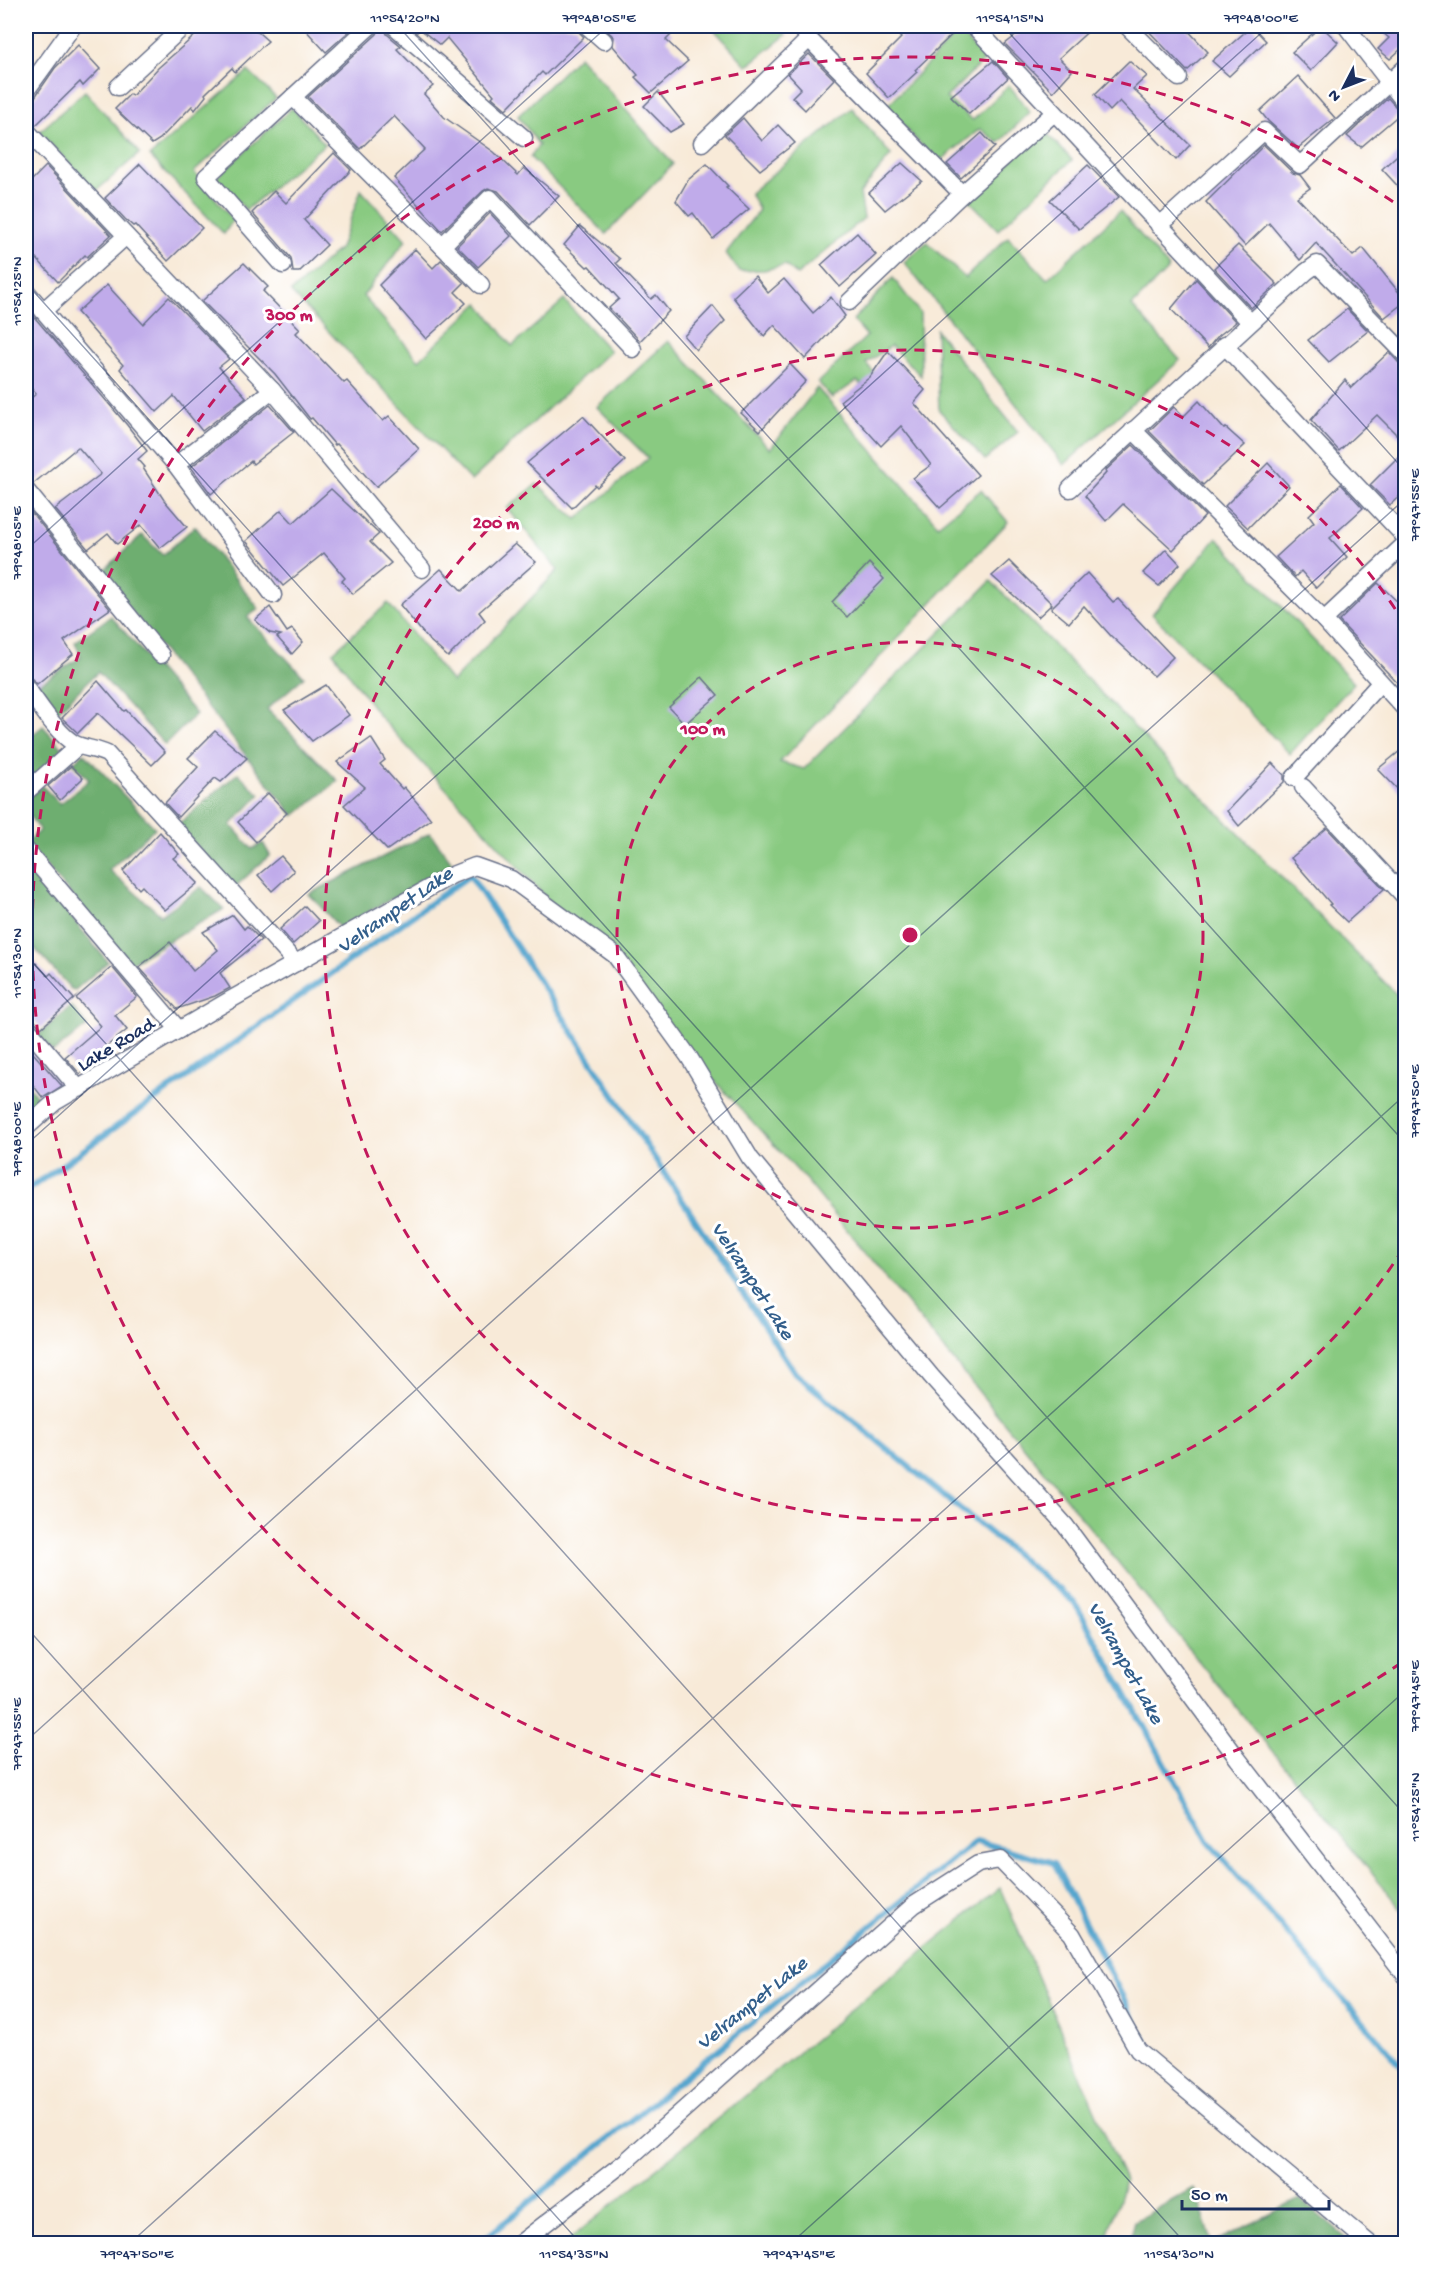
<svg xmlns="http://www.w3.org/2000/svg" width="1431" height="2269" font-family="'Gochi Hand',sans-serif">
  <rect width="100%" height="100%" fill="#fff"/>
  <filter id="ink" filterUnits="userSpaceOnUse"><feTurbulence type="fractalNoise" baseFrequency=".0167" numOctaves="2"/><feDisplacementMap in="SourceGraphic" scale="12" xChannelSelector="R" yChannelSelector="G"/><feConvolveMatrix kernelMatrix="1 2 1 2 8 2 1 2 1" color-interpolation-filters="sRGB"/></filter>
  <filter id="wash" filterUnits="userSpaceOnUse"><feTurbulence type="fractalNoise" baseFrequency=".008" numOctaves="4" result="noise"/><feDisplacementMap in="SourceGraphic" scale="24" xChannelSelector="R" yChannelSelector="G"/><feGaussianBlur stdDeviation="1.35" result="paint"/><feColorMatrix in="noise" values="0 0 0 0 0 0 0 0 0 0 0 0 0 0 0 0 0 1.4 0 .05"/><feComposite in="paint" operator="in"/></filter>
  <g filter="url(#wash)">
    <rect width="100%" height="100%" fill="#f8ead8"/>
    <g fill="#89ca81" stroke="#527c70" stroke-width="1.5">
      <path d="M711 26H779L786 35 747 66Z"/>
      <path d="M958 32 985 59 946 98 973 120 1009 85 1030 112 999 143 980 129 938 163 886 107Z"/>
      <path d="M579 56 673 164 606 234 530 157 539 145 518 116Z"/>
      <path d="M248 71 276 98 194 172 233 220 224 234 150 156Z"/>
      <path d="M85 91 140 153 96 191 39 132Z"/>
      <path d="M292 108 325 144 246 210 216 178Z"/>
      <path d="M852 108 891 155 860 193 864 218 797 275 785 265 764 270 739 271 726 253 759 210 750 193Z"/>
      <path d="M1044 130 1072 160 998 230 969 200Z"/>
      <path d="M361 190 406 240 363 296 419 360 479 303 512 346 564 300 610 351 471 481 291 292 340 248Z"/>
      <path d="M1120 211 1169 268 1132 306 1180 360 1064 465 904 262 927 242 965 278 1008 237 1047 279Z"/>
      <path d="M893 278 920 313 921 376 891 346 866 363 899 405 888 410 857 381 832 398 818 382 867 336 853 320Z"/>
      <path d="M936 330 1018 432 985 460 939 410Z"/>
      <path d="M668 341 770 449 817 388 938 525 981 490 1008 522 780 762 804 769 991 581 1405 1003V1914L807 1181 380 717 333 652 388 603 452 682 558 570 507 508 537 484 577 519 648 458 597 407Z"/>
      <path d="M1217 538 1354 683 1290 754 1152 614Z"/>
      <path d="M1000 1888 1125 2181 1105 2243H565Z"/>
    </g>
    <g fill="#6eae6f" stroke="#446e66" stroke-width="1.5">
      <path d="M195 526 259 609 247 617 304 677 267 709 338 781 294 816 101 573 142 535 163 555Z"/>
      <path d="M111 616 196 714 165 745 98 672 56 713 33 688 81 657 75 642Z"/>
      <path d="M43 726 65 751 26 786V740Z"/>
      <path d="M84 753 155 828 109 870 161 915 201 887 224 909 131 963 26 843 40 830 26 812V800L42 786 60 804 89 780 73 763Z"/>
      <path d="M238 773 260 795 231 825 252 849 263 843 270 855 235 887 177 825Z"/>
      <path d="M430 833 453 864 340 928 309 894Z"/>
      <path d="M26 862 108 962 75 990 71 989 26 939Z"/>
      <path d="M71 1006 87 1026 53 1052 38 1035Z"/>
      <path d="M27 1084 45 1106 26 1122V1085Z"/>
      <path d="M1194 2188 1213 2243H1129L1135 2221Z"/>
      <path d="M1300 2199 1352 2243H1213Z"/>
    </g>
    <g fill="none" stroke-linecap="round" stroke-linejoin="round">
      <g stroke="#54a5ce" stroke-width="6">
        <path d="M26 1191 470 875 795 1373 1075 1603 1208 1841 1406 2072"/>
        <path d="M1372 2236 1381 2244"/>
        <path d="M478 2244 976 1841 1054 1863 1153 2056"/>
      </g>
    </g>
    <g id="blocks">
      <g fill="#c0abea">
        <path d="M206 26H251L268 41 235 72 232 68 205 94 206 96 195 110 192 106 160 139 152 144 115 109 130 94 132 96 158 68Z"/>
        <path d="M302 26H355L326 52Z"/>
        <path d="M380 26H384L387 34 401 46 397 49 433 86 424 94 444 117 494 152 518 175 524 168 559 196 530 225 498 191 488 188 483 191 442 231 394 178 425 149 394 116 360 149 308 97 377 34Z"/>
        <path d="M410 26H577V30L584 37 545 75 542 72 506 109 492 97 494 95 447 38 440 45 420 29 417 32Z"/>
        <path d="M602 26H664L672 34 666 40 688 61 651 93 635 77 638 75 613 46 614 37Z"/>
        <path d="M890 26H961L915 70 917 72 889 98 866 73 901 38Z"/>
        <path d="M1028 26H1094L1059 58 1072 71 1053 92 1005 44Z"/>
        <path d="M1144 26H1184L1208 52 1187 71Z"/>
        <path d="M1252 26 1266 41 1229 76 1212 61Z"/>
        <path d="M1321 26 1338 42 1311 71 1292 52Z"/>
        <path d="M1375 26H1406V53L1401 49 1390 59 1378 49 1389 38Z"/>
        <path d="M78 45 100 69 83 86 80 82 36 125 26 115V103L35 97 55 68Z"/>
        <path d="M809 54 834 79 805 110 792 97 801 88 788 74Z"/>
        <path d="M993 61 1008 78 969 114 951 96Z"/>
        <path d="M1129 61 1147 76 1133 89 1190 145 1176 160 1120 101 1110 111 1095 94Z"/>
        <path d="M1298 76 1335 118 1298 148 1268 121 1260 111Z"/>
        <path d="M658 92 684 124 670 132 644 106Z"/>
        <path d="M1388 98 1401 113 1361 147 1347 136Z"/>
        <path d="M743 118 762 141 778 125 795 143 760 170 725 135Z"/>
        <path d="M982 133 995 147 961 178 947 164Z"/>
        <path d="M1264 145 1293 173 1300 175 1310 188 1297 197 1353 256 1363 248 1406 301 1384 318 1316 243 1300 260 1269 223 1245 246 1206 202Z"/>
        <path d="M1406 147V195L1382 169Z"/>
        <path d="M334 153 351 170 304 220 327 245 299 272H293L291 258 252 213 274 191 286 203Z"/>
        <path d="M902 163 922 181 885 210 869 193Z"/>
        <path d="M140 164 202 228 168 261 135 225 133 226 125 219 105 198Z"/>
        <path d="M707 164 728 186 726 187 749 209 713 239 693 213 689 216 676 201 688 180Z"/>
        <path d="M1088 165 1119 197 1079 229 1050 200Z"/>
        <path d="M46 166 111 235 87 257 85 255 58 282 26 247V208L34 200 26 191V186Z"/>
        <path d="M490 213 511 236 478 267 457 246Z"/>
        <path d="M580 226 620 259 616 263 651 299 656 295 669 311 640 341 609 308 619 299 589 266 587 267 564 245Z"/>
        <path d="M857 233 876 255 840 287 821 265Z"/>
        <path d="M1238 245 1277 284 1251 308 1214 268Z"/>
        <path d="M415 249 433 268 441 260 464 283 455 292 466 303 426 339 379 285Z"/>
        <path d="M244 263 268 287 263 291 300 329 296 333 344 383 347 381 383 421 389 416 419 449 376 487 337 444 335 445 312 418 310 419 275 374 202 301Z"/>
        <path d="M755 276 768 293 784 279 813 313 831 297 845 316 805 359 774 325 764 336 733 297Z"/>
        <path d="M1196 279 1236 322 1217 337 1208 348 1171 309Z"/>
        <path d="M107 285 143 324 169 297 229 359 219 367 246 397 202 431 174 396 157 412 120 369 123 365 77 312Z"/>
        <path d="M713 306 725 321 696 350 684 336Z"/>
        <path d="M1347 309 1368 331 1329 362 1308 340Z"/>
        <path d="M29 311 127 425 147 451 138 459 145 467 143 468 164 500 187 527 160 548 141 525 117 544 108 533 88 549 55 509 101 474 78 447 34 483 26 480V402L36 394 26 382V314Z"/>
        <path d="M888 351 925 390 914 403 978 475 940 508 913 478 931 465 901 426 881 446 840 401 870 377Z"/>
        <path d="M1389 352 1399 363 1406 365V444L1377 415 1339 451 1311 420 1345 380 1351 388Z"/>
        <path d="M790 364 806 381 760 431 741 413Z"/>
        <path d="M1199 401 1224 429 1226 428 1245 445 1203 485 1149 431 1174 407 1183 417Z"/>
        <path d="M270 405 294 432 253 464 251 461 211 494 191 467Z"/>
        <path d="M583 416 625 461 597 487 595 485 572 508 527 463Z"/>
        <path d="M1133 445 1205 516 1173 550 1123 504 1106 521 1085 496 1106 473 1105 471Z"/>
        <path d="M1406 449V490L1390 505 1370 485Z"/>
        <path d="M1268 463 1289 486 1248 528 1225 506Z"/>
        <path d="M1341 484 1363 508 1330 538 1347 557 1316 588 1301 571 1295 577 1276 557 1314 522 1309 515Z"/>
        <path d="M331 489 379 534 370 542 391 563 353 594 342 581 345 578 324 553 283 586 246 541 281 510 293 523Z"/>
        <path d="M26 506 110 609 64 641 73 654 37 684 31 678 26 677Z"/>
        <path d="M515 544 536 562 479 612 485 620 448 657 428 639 400 605 441 569 462 591Z"/>
        <path d="M1166 549 1180 564 1159 586 1143 573Z"/>
        <path d="M1009 561 1052 604 1038 617 992 576Z"/>
        <path d="M869 563 884 579 847 617 832 602Z"/>
        <path d="M1087 573 1113 602 1118 599 1173 657 1154 676 1111 636 1084 606 1069 623 1051 608Z"/>
        <path d="M1378 583 1406 610V692L1339 621Z"/>
        <path d="M270 607 287 632 292 629 303 642 292 654 277 637 281 635 270 633 255 620Z"/>
        <path d="M702 677 718 695 685 724 669 707Z"/>
        <path d="M98 681 124 711 126 710 165 752 152 765 98 713 78 733 62 718Z"/>
        <path d="M326 685 349 715 312 741 284 710Z"/>
        <path d="M215 731 247 758 221 782 215 778 178 817 165 803 198 767 188 758Z"/>
        <path d="M371 738 385 760 380 764 402 789 404 787 431 819 387 850 344 805 365 787 337 762Z"/>
        <path d="M1406 746V798L1378 769Z"/>
        <path d="M1272 763 1284 775V782L1239 826 1227 811Z"/>
        <path d="M71 766 83 778 60 800 48 786Z"/>
        <path d="M268 793 287 813 256 842 238 822Z"/>
        <path d="M1327 828 1384 889 1347 922 1329 905 1331 904 1291 858Z"/>
        <path d="M160 832 179 854 173 858 198 883 165 910 142 886 139 889 123 871Z"/>
        <path d="M281 856 294 871 272 891 258 875Z"/>
        <path d="M305 906 319 921 293 944 280 929Z"/>
        <path d="M233 915 244 929 247 926 261 940 220 973 230 988 215 996 177 1009 139 967 170 942 193 971 218 950 203 932Z"/>
        <path d="M36 963 48 976 51 973 74 999 41 1028 34 1020 26 1017V971Z"/>
        <path d="M112 967 137 997 115 1015 127 1030 102 1050 106 1053 80 1074 65 1057 101 1026 76 998Z"/>
        <path d="M26 1045 62 1086 43 1098 26 1076Z"/>
      </g>
    </g>
  </g>
  <g filter="url(#ink)">
    <use href="#blocks" fill-opacity="0" stroke="#687089" stroke-width="1.5"/>
    <g fill="none" stroke-linecap="round" stroke-linejoin="round">
      <g stroke="#687089" stroke-width="19">
        <g id="street">
          <path d="M394 26 524 138"/>
          <path d="M587 26 604 41"/>
          <path d="M800 26 809 39 962 194"/>
          <path d="M974 26 1250 322"/>
          <path d="M1127 26 1179 78"/>
          <path d="M1346 26 1406 104"/>
          <path d="M118 87 184 26"/>
          <path d="M26 91 73 26"/>
          <path d="M293 97 481 285"/>
          <path d="M26 130 272 390"/>
          <path d="M702 143 809 39"/>
          <path d="M1159 226 1264 131 1300 165 1406 67"/>
          <path d="M442 246 490 198 633 349"/>
          <path d="M283 265 206 177 370 26"/>
          <path d="M26 291 176 465 272 390 422 569"/>
          <path d="M849 302 962 194 1054 113"/>
          <path d="M43 311 126 236"/>
          <path d="M1224 345 1406 538"/>
          <path d="M1133 430 1324 620 1406 710"/>
          <path d="M176 465 273 595"/>
          <path d="M1070 489 1306 272 1317 264 1406 355"/>
          <path d="M26 490 161 655"/>
          <path d="M1324 620 1406 543"/>
          <path d="M26 687C39 704 57 734 75 744 83 748 97 749 107 754L296 963"/>
          <path d="M1294 778 1380 683"/>
          <path d="M1303 787 1406 898"/>
          <path d="M26 792 78 746"/>
          <path d="M26 850 179 1030"/>
          <path d="M26 1027 79 1089"/>
          <path d="M26 1128 55 1102 230 1000 452 875 475 866 511 879 615 955 689 1057 750 1158 931 1376 1065 1525 1238 1759 1406 1976"/>
          <path d="M519 2244 626 2161 914 1905 978 1864 1000 1860 1072 1934 1138 2050 1370 2244"/>
        </g>
      </g>
      <use href="#street" stroke="#fff" stroke-width="16"/>
    </g>
  </g>
  <path fill="none" stroke="#1b2f5e" stroke-width="1.5" stroke-opacity="0.45" d="M398 26 1406 1144M1003 26 1406 472M26 283 1406 1816M26 550 608 26M26 955 1186 2244M26 1145 1269 26M26 1627 581 2244M26 1741 1406 498M129 2244 1406 1094M790 2244 1406 1690"/>
  <g fill="none" stroke="#c2185b" stroke-width="3" stroke-dasharray="10 8">
    <circle cx="910" cy="935" r="293"/>
    <path d="M1403 1249A585 585 0 1 1 1403 621"/>
    <path d="M1401 1663A878 878 0 1 1 1401 207"/>
  </g>
  <g text-anchor="middle" stroke-width="6" stroke-linejoin="round" paint-order="stroke">
    <g font-size="20" fill="#1b2f5e" stroke="#fff">
      <text transform="translate(115 1043) rotate(-31)" y="7">Lake Road</text>
    </g>
    <g font-size="21" font-style="italic" fill="#325e8b" stroke="#fff">
      <text transform="translate(394 909) rotate(-35)" y="7">Velrampet Lake</text>
      <text transform="translate(754 1280) rotate(57)" y="7">Velrampet Lake</text>
      <text transform="translate(1127 1662) rotate(61)" y="7">Velrampet Lake</text>
      <text transform="translate(751 2002) rotate(-39)" y="7">Velrampet Lake</text>
    </g>
  </g>
  <circle cx="910" cy="935" r="9" fill="#c2185b" stroke="#fff" stroke-width="3"/>
  <g font-size="18" text-anchor="middle" font-weight="bold" fill="#c2185b" stroke="#fff" stroke-width="6" stroke-linejoin="round" paint-order="stroke">
    <text x="289" y="320">300 m</text>
    <text x="496" y="528">200 m</text>
    <text x="703" y="734">100 m</text>
  </g>
  <rect width="1431" height="2269" fill="none" stroke="#fff" stroke-width="66"/>
  <g transform="translate(1344 87) rotate(228)" stroke="#ffffff" stroke-width="4.5" paint-order="stroke">
  <path d="M0-4.5L10 22L0 15L-10 22Z" fill="#1b2f5e"/>
  <text y="-9" font-size="16" font-weight="bold" text-anchor="middle" fill="#1b2f5e">N</text>
  </g>
  <path d="M1182 2200v9h147v-9" fill="none" stroke="#1b2f5e" stroke-width="3"/>
  <text x="1191" y="2200" font-size="18" fill="#1b2f5e" stroke="#ffffff" stroke-width="4.5" paint-order="stroke">50 m</text>
  <rect x="33" y="33" width="1365" height="2203" fill="none" stroke="#1b2f5e" stroke-width="2"/>
  <g font-size="15" text-anchor="middle" fill="#1b2f5e">
    <text x="405" y="22">11°54'20"N</text>
    <text x="599" y="22">79°48'05"E</text>
    <text x="1010" y="22">11°54'15"N</text>
    <text x="1261" y="22">79°48'00"E</text>
    <text transform="translate(16 291) rotate(-90)" y="5">11°54'25"N</text>
    <text transform="translate(1414 505) rotate(-90)" y="5">79°47'55"E</text>
    <text transform="translate(16 543) rotate(-90)" y="5">79°48'05"E</text>
    <text transform="translate(16 963) rotate(-90)" y="5">11°54'30"N</text>
    <text transform="translate(1414 1101) rotate(-90)" y="5">79°47'50"E</text>
    <text transform="translate(16 1139) rotate(-90)" y="5">79°48'00"E</text>
    <text transform="translate(1414 1696) rotate(-90)" y="5">79°47'45"E</text>
    <text transform="translate(16 1734) rotate(-90)" y="5">79°47'55"E</text>
    <text transform="translate(1414 1807) rotate(-90)" y="5">11°54'25"N</text>
    <text x="137" y="2258">79°47'50"E</text>
    <text x="574" y="2258">11°54'35"N</text>
    <text x="799" y="2258">79°47'45"E</text>
    <text x="1179" y="2258">11°54'30"N</text>
  </g>
</svg>
